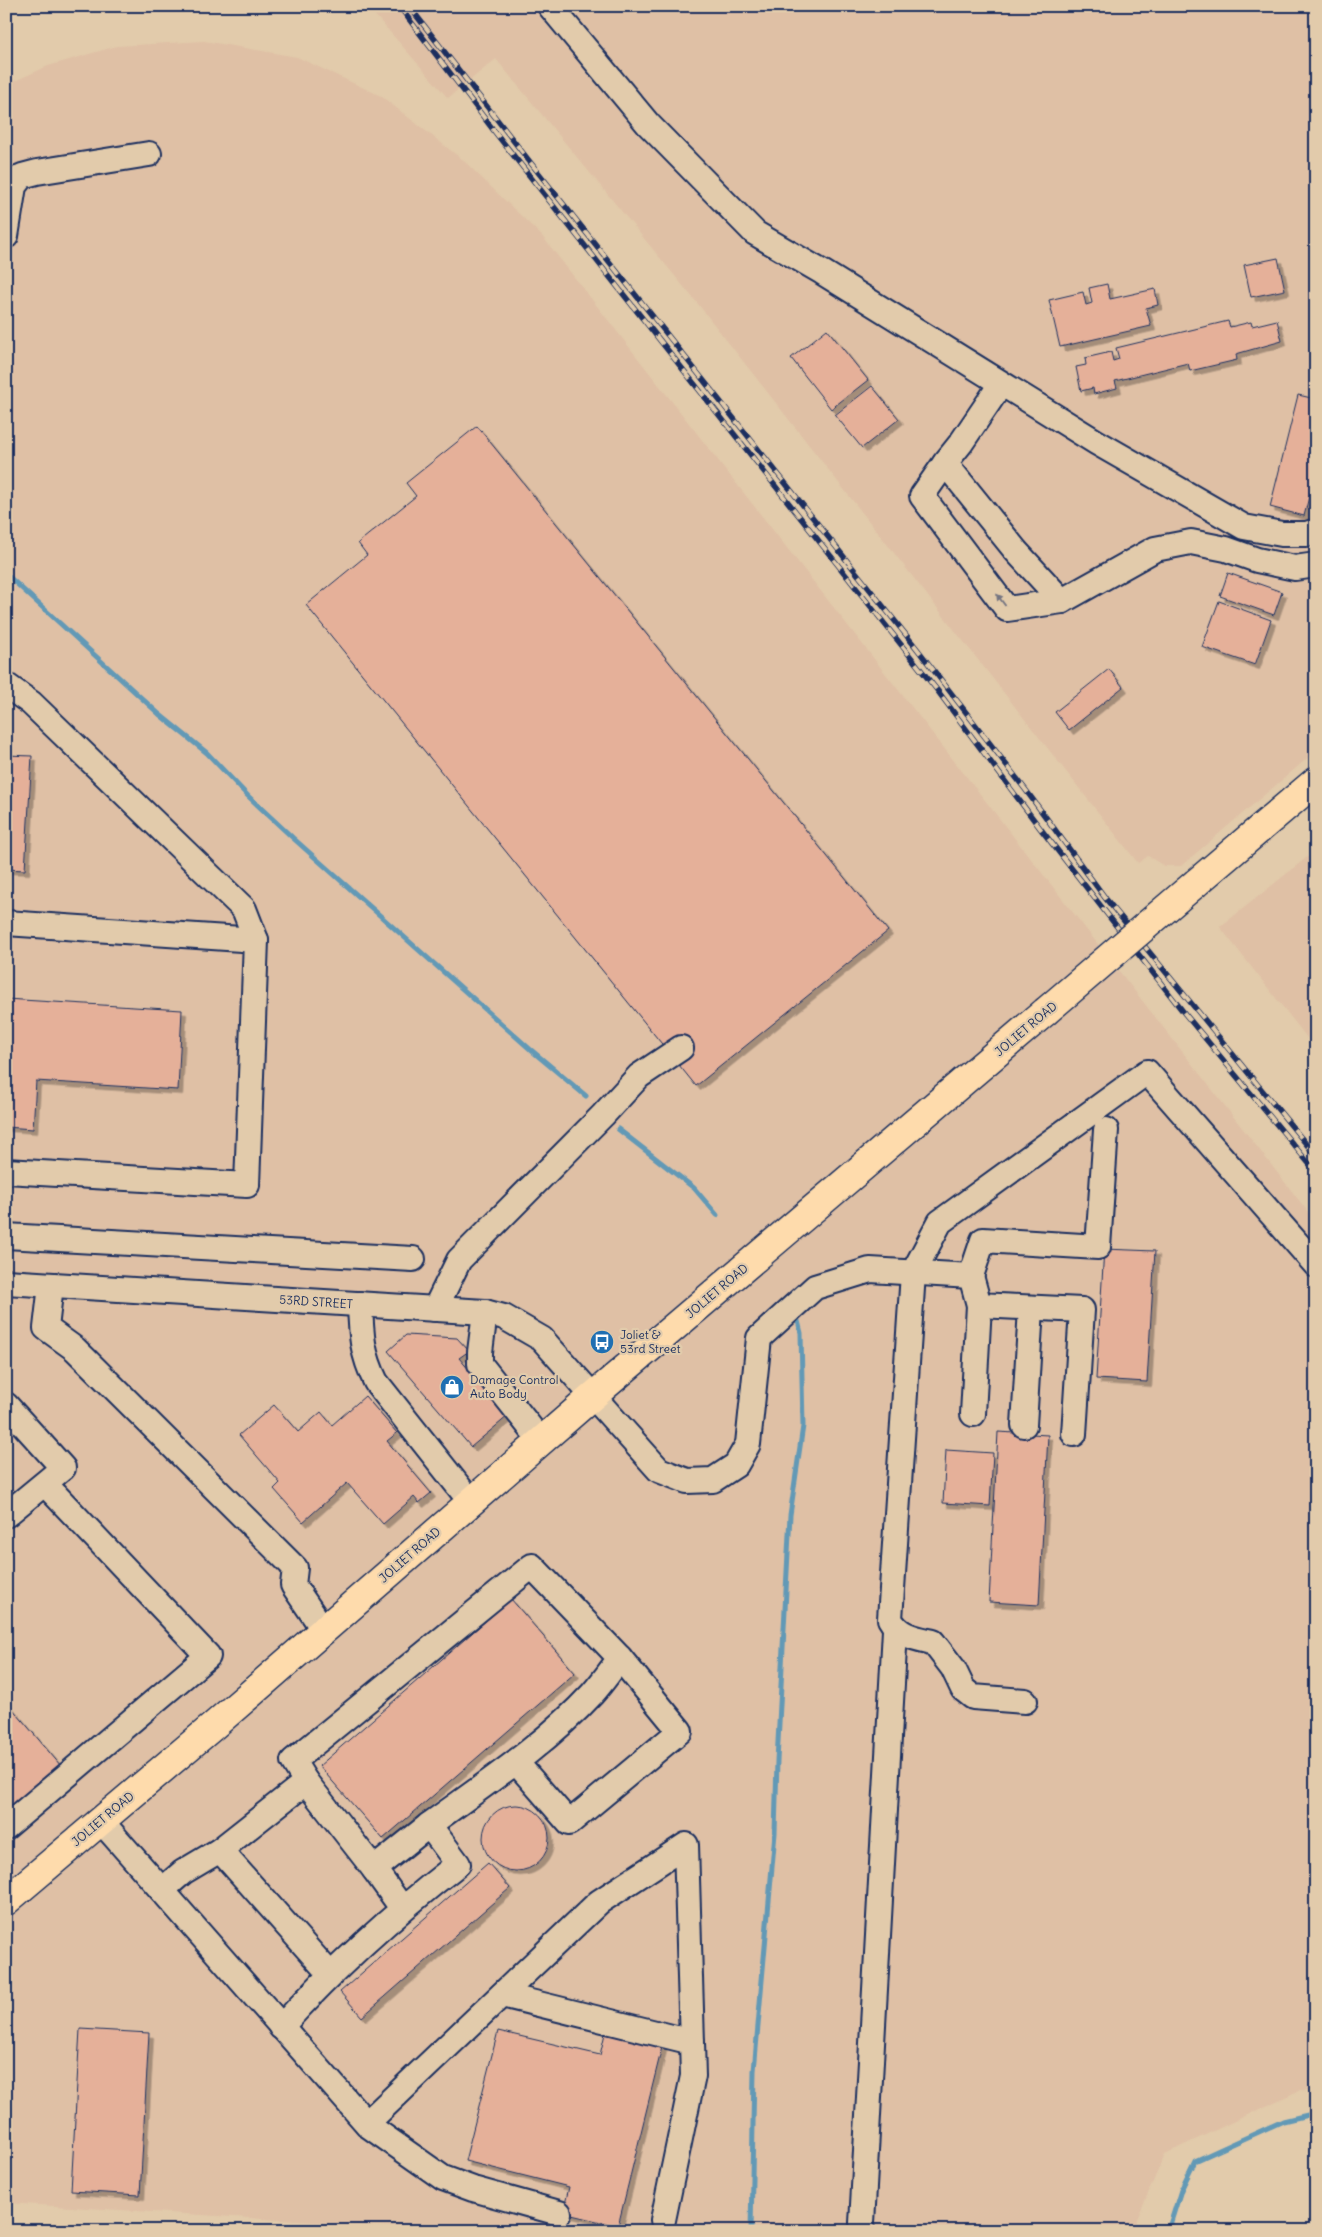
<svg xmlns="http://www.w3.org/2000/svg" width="1322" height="2237" font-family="Delius,sans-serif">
  <defs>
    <filter id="shadow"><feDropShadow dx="4.5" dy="4.5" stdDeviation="0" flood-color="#0004"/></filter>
  </defs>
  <rect width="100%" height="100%" fill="#e2cbab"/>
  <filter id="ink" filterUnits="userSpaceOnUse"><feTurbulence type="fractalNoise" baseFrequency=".02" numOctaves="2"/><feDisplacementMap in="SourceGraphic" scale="10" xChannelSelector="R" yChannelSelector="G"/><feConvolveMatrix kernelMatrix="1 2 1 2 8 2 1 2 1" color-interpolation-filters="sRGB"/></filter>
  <g filter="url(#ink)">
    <g fill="#dfc0a5">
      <path d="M367 6H1316V751L1181 866H1164L1148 856 1138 863 698 304 496 59 448 98Z"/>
      <path d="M204 41 297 57 381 96 463 160 542 236 1316 1222V2091L1300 2090 1165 2154 1132 2231H458L6 2203V85L48 66 117 46Z"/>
      <path d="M1316 850V1049L1220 927Z"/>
    </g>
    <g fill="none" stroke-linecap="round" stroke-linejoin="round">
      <g stroke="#6299b6" stroke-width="5">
        <path d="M6 574 159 714 207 753 248 796 293 838 531 1050 586 1096"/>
        <path d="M618 1129 694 1188 717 1215"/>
        <path d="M751 2231 754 2071 775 1833 777 1761 790 1515 803 1426 801 1333 797 1317"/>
        <path d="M1168 2231 1181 2190 1195 2161 1283 2121 1316 2113"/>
      </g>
    </g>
    <g fill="#e5b099" stroke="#1b2f5e" filter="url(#shadow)">
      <path d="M1278 258 1285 290 1251 297 1244 265Z"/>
      <path d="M1107 284 1110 299 1155 289 1158 305 1146 308 1151 326 1060 347 1049 300 1083 292 1086 305 1092 303 1089 288Z"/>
      <path d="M1277 320 1282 341 1236 354 1237 360 1190 371 1188 363 1115 381 1117 388 1094 394 1093 388 1081 391 1076 367 1086 365 1085 358 1111 352 1113 361 1119 359 1116 348 1228 321 1230 327 1251 322 1252 326Z"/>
      <path d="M827 329 868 380 831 409 791 358Z"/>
      <path d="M872 386 899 419 862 448 835 415Z"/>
      <path d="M1298 395 1316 399V470L1304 516 1270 507Z"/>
      <path d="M477 426 888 931 696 1086 306 605 367 555 358 543 416 496 406 483Z"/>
      <path d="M1228 573 1282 592 1274 615 1220 596Z"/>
      <path d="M1219 601 1271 620 1255 665 1202 647Z"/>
      <path d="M1109 669 1123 687 1069 730 1055 712Z"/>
      <path d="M6 755 32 756 25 870 6 869Z"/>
      <path d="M6 999 182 1010 178 1090 36 1081 33 1129 6 1127Z"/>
      <path d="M1104 1249 1155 1251 1147 1382 1096 1379Z"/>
      <path d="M406 1335 457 1338 469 1351 459 1358 508 1416 471 1447 388 1351Z"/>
      <path d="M365 1396 397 1433 387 1441 431 1493 419 1503 414 1497 383 1524 347 1483 303 1522 274 1489 280 1483 239 1435 274 1405 298 1432 321 1412 332 1425Z"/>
      <path d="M998 1432 1048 1435 1039 1605 989 1602Z"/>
      <path d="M946 1450 993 1453 990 1506 943 1503Z"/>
      <path d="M511 1599 575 1673 383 1839 319 1766Z"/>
      <path d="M6 1701 61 1766 8 1811 6 1809Z"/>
      <circle cx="516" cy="1838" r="33"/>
      <path d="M488 1863 510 1888 362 2017 340 1992Z"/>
      <path d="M80 2029 149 2033 140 2195 71 2191Z"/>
      <path d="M606 2029 663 2043 618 2226 563 2213 569 2187 465 2161 498 2031 600 2055Z"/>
    </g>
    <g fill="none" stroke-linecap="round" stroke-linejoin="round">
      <g stroke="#1b2f5e" stroke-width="28">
        <g id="minor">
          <path d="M550 6 648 124 755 233 822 272 1096 442 1244 527 1282 534H1307L1316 531"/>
          <path d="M6 236 14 186 22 176 37 172 149 154"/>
          <path d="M1001 384 961 443 945 463 1016 551 1062 601 1155 549 1191 542 1226 549 1257 560 1295 568 1316 565"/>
          <path d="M945 463 922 496 1007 609 1062 601"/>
          <path d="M6 685 31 703 244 909 256 940"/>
          <path d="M6 923 256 940 247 1185 6 1171"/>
          <path d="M6 1236 413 1259"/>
          <path d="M971 1276 979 1305 1082 1310 1074 1434"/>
          <path d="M6 1282 485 1312 504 1317 542 1339 659 1470 687 1481 713 1480 736 1465 748 1444 759 1338 815 1287 870 1270 971 1276 983 1240 1098 1247 1106 1130"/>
          <path d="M51 1285 46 1328 75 1349 295 1568 293 1585 323 1629"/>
          <path d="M360 1304C361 1334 362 1354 376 1382L471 1502"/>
          <path d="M435 1309 459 1260 603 1115 639 1076 681 1048"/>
          <path d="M485 1312 480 1352V1364L541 1441"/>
          <path d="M6 1405 63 1468 6 1515"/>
          <path d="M973 1414 979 1305"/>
          <path d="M1024 1425 1031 1308"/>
          <path d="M1025 1701 973 1697 963 1689 953 1668 933 1642C915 1638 899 1636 890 1619L913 1273 940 1222 1147 1072 1316 1265"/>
          <path d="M516 1762 569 1823 680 1731 620 1658"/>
          <path d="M306 1782 293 1761 532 1566 620 1658C611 1670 602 1683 592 1694 545 1745 485 1784 429 1825"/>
          <path d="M101 1821 369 2126 443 2178 473 2189 559 2213"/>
          <path d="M6 1827 208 1656 45 1484"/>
          <path d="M220 1850 330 1974"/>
          <path d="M162 1890 183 1872 220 1850 306 1782 374 1869"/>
          <path d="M502 1995 692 2042"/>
          <path d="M281 2027C336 1966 394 1914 458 1864L429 1825 374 1869 402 1908"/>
          <path d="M367 2123 599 1902 686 1845 693 2076 663 2220"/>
          <path d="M862 2223 895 1630"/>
        </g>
      </g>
      <g stroke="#1b2f5e" stroke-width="31">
        <g id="major">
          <path d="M1196 883 1316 781"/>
          <path d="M6 1901 211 1728 593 1396 1045 1012"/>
        </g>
      </g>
      <use href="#minor" stroke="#e2cbab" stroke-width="24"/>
      <use href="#major" stroke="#fedbac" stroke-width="28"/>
      <g stroke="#1b2f5e" stroke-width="5.5">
        <g id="rail">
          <path d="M399 6 498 136 937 690 1040 828 1185 1014 1316 1172"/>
          <path d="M409 6 530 162 918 650 1025 789 1106 899 1316 1156"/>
        </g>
      </g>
      <use href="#rail" stroke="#e2cbab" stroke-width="4" stroke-dasharray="11" stroke-linecap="butt"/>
      <g stroke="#1b2f5e" stroke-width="31" stroke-linecap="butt">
        <path id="major-bridge" d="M1045 1012 1196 883"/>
      </g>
      <use href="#major-bridge" stroke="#fedbac" stroke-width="28"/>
    </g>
    <defs><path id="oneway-solid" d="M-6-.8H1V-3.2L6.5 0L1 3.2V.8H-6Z" transform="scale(1.25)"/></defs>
    <use fill="#757581" href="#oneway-solid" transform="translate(1001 600) rotate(-127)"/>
  </g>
  <defs>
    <g id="bus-disc" transform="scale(1.25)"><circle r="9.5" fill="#1f6fb2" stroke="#e2cbab"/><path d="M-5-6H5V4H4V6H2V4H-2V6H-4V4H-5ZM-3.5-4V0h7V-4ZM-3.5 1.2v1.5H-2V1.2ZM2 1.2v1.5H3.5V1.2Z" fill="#fff"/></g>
    <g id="shop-disc" transform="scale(1.25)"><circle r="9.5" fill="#1f6fb2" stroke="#e2cbab"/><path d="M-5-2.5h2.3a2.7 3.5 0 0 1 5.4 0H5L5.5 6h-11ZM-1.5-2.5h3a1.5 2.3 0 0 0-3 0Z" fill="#fff"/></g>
  </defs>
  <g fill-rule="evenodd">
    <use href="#bus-disc" x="602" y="1342"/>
    <use href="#shop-disc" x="452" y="1387"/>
  </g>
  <g text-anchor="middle" stroke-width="4.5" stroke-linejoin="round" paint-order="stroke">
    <g font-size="12" fill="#1b2f5e" stroke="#e2cbab">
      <text transform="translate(1026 1029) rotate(-40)" y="4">JOLIET ROAD</text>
      <text transform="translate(717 1291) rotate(-40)" y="4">JOLIET ROAD</text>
      <text transform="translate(316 1302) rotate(4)" y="4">53RD STREET</text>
      <text transform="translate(410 1555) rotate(-41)" y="4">JOLIET ROAD</text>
      <text transform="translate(103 1819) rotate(-40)" y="4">JOLIET ROAD</text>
    </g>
    <g font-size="12" fill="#1b2f5e" stroke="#e2cbab" text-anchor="start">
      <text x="620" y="1339">Joliet &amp;<tspan x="620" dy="14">53rd Street</tspan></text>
      <text x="470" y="1384">Damage Control<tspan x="470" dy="14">Auto Body</tspan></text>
    </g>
  </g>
  <rect width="1322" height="2237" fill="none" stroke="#e2cbab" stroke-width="25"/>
  <rect x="12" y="12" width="1297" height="2212" fill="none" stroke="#1b2f5e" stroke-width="2" filter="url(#ink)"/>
</svg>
